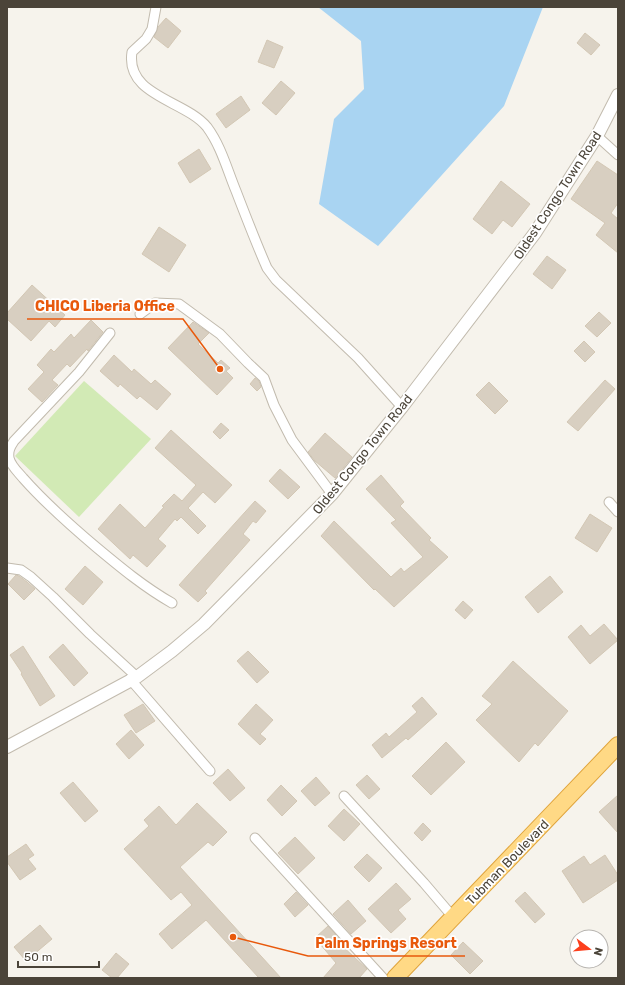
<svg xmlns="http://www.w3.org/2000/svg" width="625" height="985" font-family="Rubik,sans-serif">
  <rect width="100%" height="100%" fill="#f6f3ec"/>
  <path fill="#d2eab5" d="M84 381 151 439 79 517 15 456Z"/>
  <path fill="#a9d4f2" d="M318 7H543L504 106 378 246 319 204 334 119 364 89 361 41Z"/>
  <g fill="#d8cfc1" stroke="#d3c7b4">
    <path d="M166 18 181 31 168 48 154 37 158 27Z"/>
    <path d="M585 33 600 45 591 55 577 43Z"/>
    <path d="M267 40 283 47 274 68 258 62Z"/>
    <path d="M281 81 295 93 276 115 262 103Z"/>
    <path d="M241 96 250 110 226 128 216 114Z"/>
    <path d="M199 149 211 169 190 183 178 163Z"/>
    <path d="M597 161 618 175V203L611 213 618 219V253L596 235 605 223 571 199Z"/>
    <path d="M501 181 530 204 512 227 503 220 492 234 473 219Z"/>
    <path d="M159 227 186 245 169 272 142 254Z"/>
    <path d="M547 256 566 270 552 289 533 274Z"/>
    <path d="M32 285 65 315 55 327 49 321 31 341 7 319V313Z"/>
    <path d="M599 312 611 323 597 337 585 326Z"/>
    <path d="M91 320 103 332 88 351 87 349 70 367 67 364 52 380 58 385 42 402 28 389 44 372 37 365 51 349 54 352 71 334 74 338Z"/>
    <path d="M193 322 209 333 198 344 218 363 221 360 230 368 226 371 233 378 217 395 168 348Z"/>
    <path d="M584 341 595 352 585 362 574 351Z"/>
    <path d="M114 355 132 372 134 369 151 384 155 380 171 394 157 410 140 396 137 399 120 384 118 387 100 371Z"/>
    <path d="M255 378 259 381 261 387 257 391 250 384Z"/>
    <path d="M605 380 615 389 578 431 567 422Z"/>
    <path d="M489 382 508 401 495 414 476 395Z"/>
    <path d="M221 423 229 430 220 439 213 432Z"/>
    <path d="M171 430 232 485 215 503 203 492 188 508 206 526 198 534 181 517 177 521 175 519 158 539 166 546 147 567 133 555 130 559 98 529 120 504 145 528 164 507 162 506 174 494 182 501 196 485 155 448Z"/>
    <path d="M325 433 352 457 335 478 315 461 308 452Z"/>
    <path d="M280 469 300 487 288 499 269 481Z"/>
    <path d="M381 475 404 502 400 506 431 538 429 540 448 557 394 607 375 589 374 590 321 536 334 521 391 577 401 568 404 572 423 557 391 523 396 520 366 489Z"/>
    <path d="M255 501 266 511 256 523 253 521 243 534 250 540 205 591 207 593 198 602 179 585Z"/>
    <path d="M590 514 612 528 597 552 575 538Z"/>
    <path d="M85 566 103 582 83 605 65 589Z"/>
    <path d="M16 575 19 576 27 582 35 589 24 600 8 584Z"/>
    <path d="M550 576 563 592 538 613 525 597Z"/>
    <path d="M463 601 473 610 465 619 455 610Z"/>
    <path d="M604 624 618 640 590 664 568 637 581 625 590 636Z"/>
    <path d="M63 644 88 673 74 686 49 657Z"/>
    <path d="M23 646 55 696 40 706 21 674 22 673 10 655Z"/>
    <path d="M248 651 269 672 257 683 237 661Z"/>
    <path d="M513 661 568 711 538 746 535 743 519 762 476 720 492 704 482 696Z"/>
    <path d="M422 697 437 714 408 740 406 738 382 758 372 745 386 733 389 737 417 712 412 706Z"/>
    <path d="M143 704 155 721 136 733 124 715Z"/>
    <path d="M256 704 273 720 260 734 266 739 260 745 238 724Z"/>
    <path d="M131 730 144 745 129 759 116 744Z"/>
    <path d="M446 742 465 762 431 795 412 776Z"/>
    <path d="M228 769 245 788 230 801 213 783Z"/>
    <path d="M367 775 380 789 369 799 356 785Z"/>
    <path d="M316 777 330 793 315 806 301 791Z"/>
    <path d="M73 782 98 811 85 822 60 793Z"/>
    <path d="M281 785 297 801 282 816 267 800Z"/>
    <path d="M618 795V833L599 812Z"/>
    <path d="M197 803 227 832 213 846 208 842 180 867 281 978H259L206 920 172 949 159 934 192 905 181 892 171 900 124 849 149 826 144 820 159 806 176 825Z"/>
    <path d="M344 809 360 824 344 841 328 826Z"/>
    <path d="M423 823 431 831 422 841 414 833Z"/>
    <path d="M295 837 315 858 298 874 278 853Z"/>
    <path d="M26 844 34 855 28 859 36 869 20 880 7 862V857Z"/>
    <path d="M367 854 382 868 369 882 354 867Z"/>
    <path d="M605 855 618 875V880L583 903 562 871 584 856 590 865Z"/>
    <path d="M396 883 411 899 398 910 406 919 391 933 368 909Z"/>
    <path d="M296 892 308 905 295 917 284 904Z"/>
    <path d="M525 892 545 914 535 923 515 901Z"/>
    <path d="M348 900 366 921 351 934 333 914Z"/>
    <path d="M40 925 52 939 26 961 14 947Z"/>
    <path d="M328 926 342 942 340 944 367 969 359 978H323L336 963 315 938Z"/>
    <path d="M463 942 483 961 470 974 451 955Z"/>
    <path d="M116 953 129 964 117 978H112L102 970Z"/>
  </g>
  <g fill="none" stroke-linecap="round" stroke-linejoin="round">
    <g stroke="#c2bbae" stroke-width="11">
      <g id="minor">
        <path d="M156 7 152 29 146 39 132 52C125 96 185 100 207 127 221 146 227 169 236 191 246 217 256 243 267 268L276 280 358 358 402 407"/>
        <path d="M597 136 618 155"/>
        <path d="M140 314 155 303 179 304 220 334 248 363 264 378 274 405 292 440 332 494"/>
        <path d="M110 333 79 372 14 441C10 447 8 451 9 458 11 466 18 472 23 478 45 503 70 525 96 547 120 567 144 587 172 603"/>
        <path d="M609 502 618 512"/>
        <path d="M7 568 21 570 31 577 53 597 90 634 137 677"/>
        <path d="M130 679 210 771"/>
        <path d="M344 796 424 883 453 917"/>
        <path d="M255 838 383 978"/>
      </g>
    </g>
    <g stroke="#c2bbae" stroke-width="14">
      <path id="tertiary" d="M7 747 137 677 172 651 204 624 332 494 402 407 535 233 597 136 618 95"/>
    </g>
    <g stroke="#e0a43c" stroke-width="18">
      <path id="trunk" d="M395 978 618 745"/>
    </g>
    <use href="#minor" stroke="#fff" stroke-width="9"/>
    <use href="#tertiary" stroke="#fff" stroke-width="12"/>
    <use href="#trunk" stroke="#ffd985" stroke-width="16"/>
  </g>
  <g text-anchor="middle" stroke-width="3.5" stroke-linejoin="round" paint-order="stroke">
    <g font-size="13" fill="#4b4439" stroke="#fff">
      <text transform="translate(557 195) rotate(-57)" y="5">Oldest Congo Town Road</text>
      <text transform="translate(362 454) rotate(-51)" y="5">Oldest Congo Town Road</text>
      <text transform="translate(507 862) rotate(-46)" y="5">Tubman Boulevard</text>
    </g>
  </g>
  <path fill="none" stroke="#e8590c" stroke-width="1.5" d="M220 369L183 319H27M233 937L308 956H465"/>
  <g fill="#e8590c" stroke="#fff" stroke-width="1.5">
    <circle cx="220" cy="369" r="4"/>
    <circle cx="233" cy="937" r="4"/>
  </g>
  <g font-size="14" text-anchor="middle" font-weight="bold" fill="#e8590c" stroke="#fff" stroke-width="3.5" stroke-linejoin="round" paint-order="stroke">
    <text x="105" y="311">CHICO Liberia Office</text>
    <text x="386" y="948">Palm Springs Resort</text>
  </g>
  <rect width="625" height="985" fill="none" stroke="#4b4439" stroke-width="16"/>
  <g transform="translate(589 949) rotate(106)"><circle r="19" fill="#ffffff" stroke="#b7b4b0"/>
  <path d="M0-3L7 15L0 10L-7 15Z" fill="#fc3f1d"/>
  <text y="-6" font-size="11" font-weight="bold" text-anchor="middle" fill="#4b4439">N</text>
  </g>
  <path d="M18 961v6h81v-6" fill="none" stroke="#4b4439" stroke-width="2"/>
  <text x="24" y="961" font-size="12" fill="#4b4439" stroke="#ffffff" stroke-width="3" paint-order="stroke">50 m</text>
</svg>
